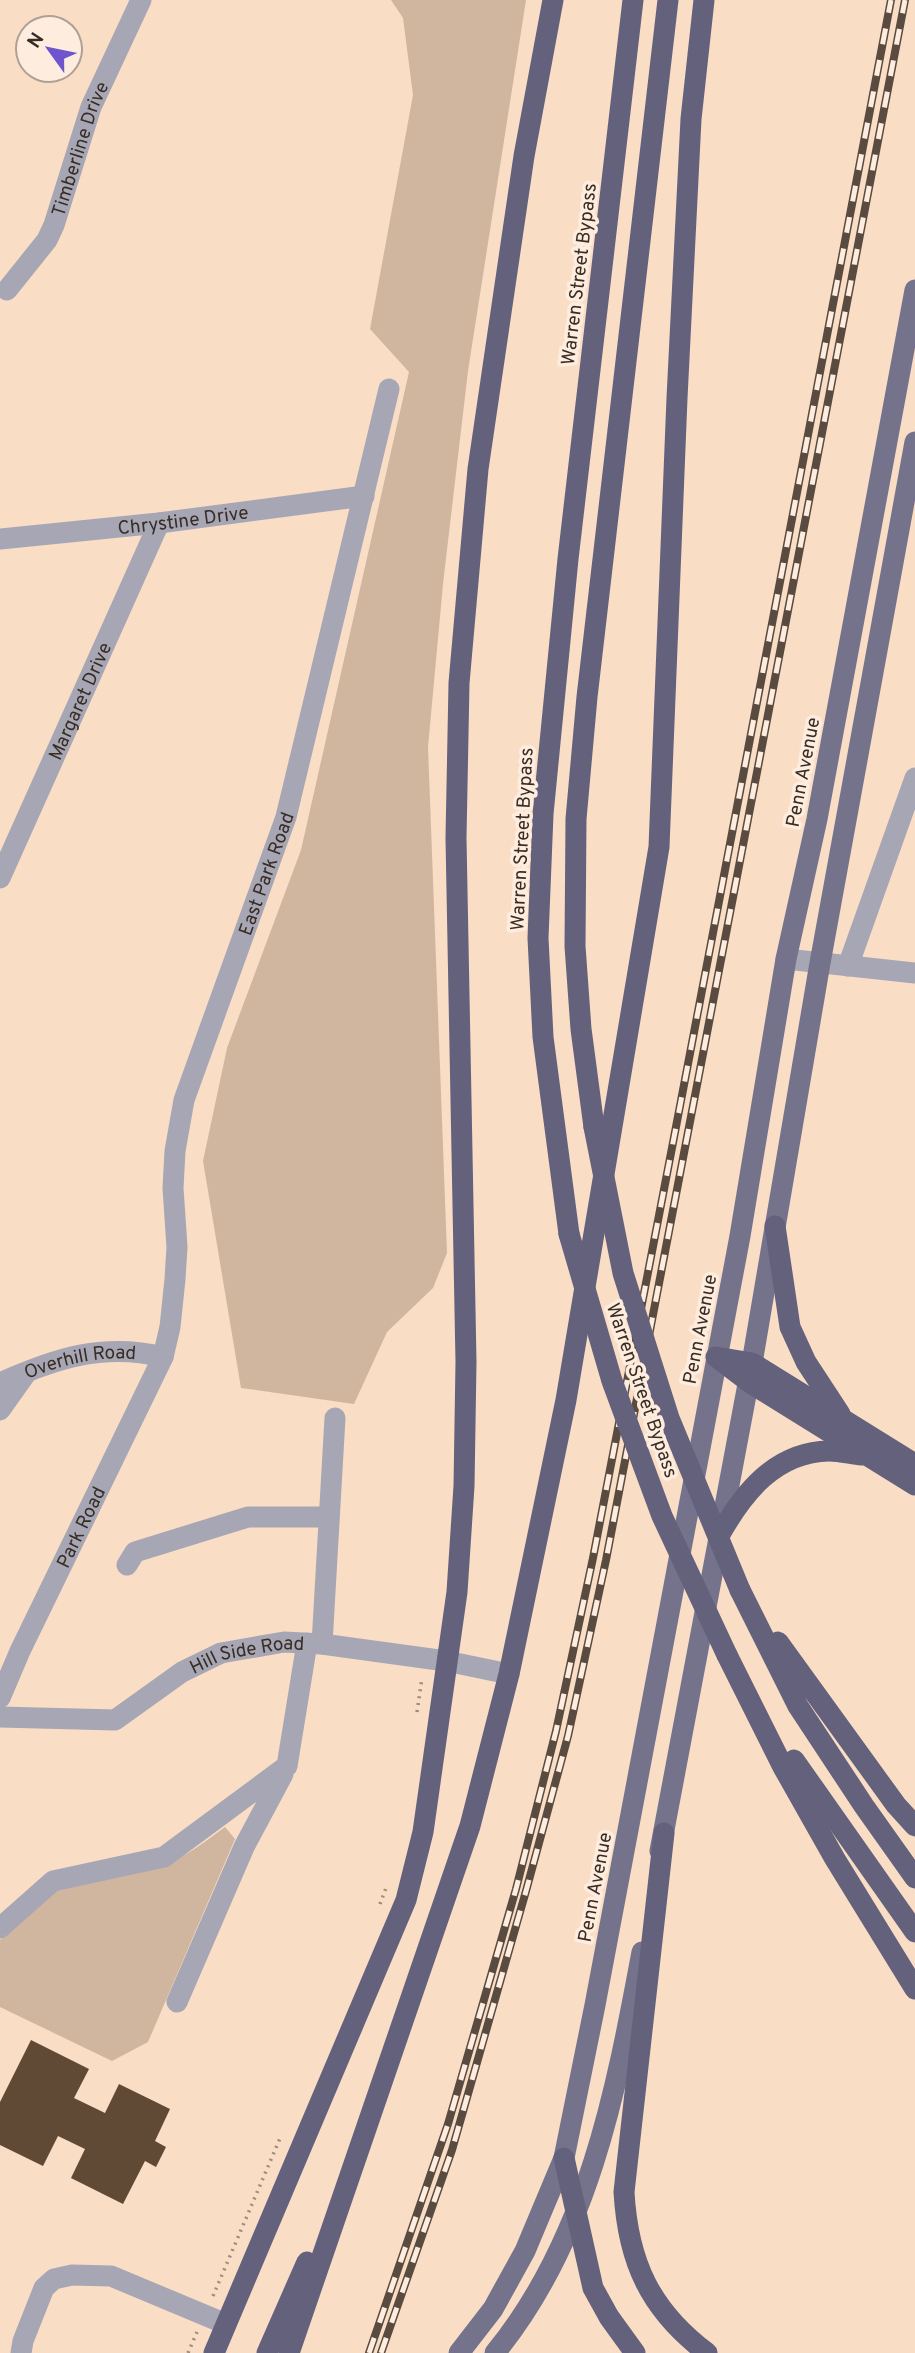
<svg xmlns="http://www.w3.org/2000/svg" width="915" height="2353" font-family="Overpass,sans-serif">
  <rect width="100%" height="100%" fill="#f9ddc5"/>
  <g fill="#d1b69f">
    <path d="M391 0H526L468 371 443 584 428 747 447 1253 433 1288 387 1332 354 1404 241 1388 203 1161 227 1048 301 850 409 372 370 329 413 95 403 18Z"/>
    <path d="M225 1827 235 1839 148 2042 112 2061 0 2007V1940C16 1923 31 1904 51 1892 85 1872 129 1878 166 1864 187 1856 206 1841 225 1827Z"/>
  </g>
  <path fill="#604935" d="M31 2040 89 2069 74 2098 105 2113 119 2084 170 2109 155 2141 166 2147 156 2167 145 2161 123 2204 71 2178 85 2149 58 2136 43 2166 0 2145V2102Z"/>
  <g fill="none" stroke-linecap="round" stroke-linejoin="round">
    <g stroke="#a08c7b" stroke-width="3.5" stroke-dasharray="2 5" stroke-linecap="butt">
      <path d="M417 1712 422 1678"/>
      <path d="M380 1904 386 1888"/>
      <path d="M213 2296 281 2136"/>
      <path d="M188 2353 197 2332"/>
    </g>
    <g stroke="#a7a6b4" stroke-width="21">
      <path id="s1" d="M7 290 47 240 54 225 91 107 141 0"/>
      <path id="s2" d="M0 539 159 523 364 496"/>
      <path id="s3" d="M0 878 159 523"/>
      <path d="M786 959 915 973"/>
      <path d="M848 966 915 778"/>
      <path id="s4" d="M0 1383C54 1359 103 1342 163 1357"/>
      <path d="M0 1410 27 1372"/>
      <path d="M127 1565 135 1552 248 1517H329"/>
      <path d="M322 1644 335 1418"/>
      <path id="s5" d="M0 1698 20 1651 163 1357 170 1327 175 1279 177 1247 173 1188 175 1151 184 1100 286 817 389 389"/>
      <path id="s6" d="M0 1717 115 1720 182 1672 221 1653 284 1642 322 1644 446 1661 509 1674"/>
      <path d="M0 1928 53 1881 164 1857 287 1766 307 1643"/>
      <path d="M177 2002 244 1847 283 1774"/>
      <path d="M21 2353 23 2341 44 2288 54 2279 72 2275 111 2276 226 2324"/>
    </g>
    <g stroke="#75738c" stroke-width="21">
      <path d="M660 1851 752 1363 820 963 915 442"/>
      <path d="M459 2353 493 2309 525 2251 564 2158 595 2005 740 1236 786 959 817 819 915 290"/>
      <path d="M495 2353C588 2239 616 2092 642 1952"/>
    </g>
    <g stroke="#64617d" stroke-width="21">
      <path d="M594 1127 581 1029 575 946 576 819 587 697 668 0"/>
      <path d="M775 1226 790 1327 806 1362 840 1414"/>
      <path d="M569 1234 543 1037 538 938 543 814 568 559 633 0"/>
      <path d="M716 1357 749 1382 915 1485"/>
      <path d="M722 1358 752 1363 915 1464"/>
      <path d="M719 1536C743 1493 775 1452 829 1451 840 1451 851 1454 862 1455"/>
      <path d="M740 1590 798 1706 864 1806 915 1878"/>
      <path d="M778 1642 896 1805 915 1826"/>
      <path d="M727 1655 783 1767 835 1859 915 1989"/>
      <path d="M794 1760 915 1932"/>
      <path d="M664 1833 624 2192C628 2262 650 2310 707 2353"/>
      <path d="M564 2158 593 2288 609 2317 635 2353"/>
      <path d="M214 2353 406 1900 423 1832 457 1592 464 1486 466 1362 456 838 459 683 478 469 524 156 553 0"/>
      <path d="M267 2353 307 2262"/>
      <path d="M289 2353 470 1826 509 1674 566 1400 659 847 677 398 691 119 704 0"/>
    </g>
    <g stroke="#594b40" stroke-width="8">
      <g id="rail">
        <path d="M369 2353 448 2124 516 1889 556 1731 593 1558 671 1153 891 0"/>
        <path d="M381 2353 452 2150 526 1891 568 1736 606 1560 905 0"/>
      </g>
    </g>
    <use href="#rail" stroke="#feecde" stroke-width="5" stroke-dasharray="16" stroke-linecap="butt"/>
    <g stroke="#64617d" stroke-width="21">
      <path d="M594 1127 623 1273 669 1418 740 1590"/>
      <path d="M569 1234 612 1381 662 1516 727 1655"/>
    </g>
  </g>
  <g text-anchor="middle" stroke-width="7" stroke-linejoin="round" paint-order="stroke">
    <g font-size="19" fill="#382d24" stroke="#feecde">
      <text dy="7" stroke="none"><textPath href="#s1" startOffset="161">Timberline Drive</textPath></text>
      <text transform="translate(578 274) rotate(-83)" y="7">Warren Street Bypass</text>
      <text dy="7" stroke="none"><textPath href="#s2" startOffset="184">Chrystine Drive</textPath></text>
      <text dy="7" stroke="none"><textPath href="#s3" startOffset="194">Margaret Drive</textPath></text>
      <text transform="translate(802 772) rotate(-79)" y="7">Penn Avenue</text>
      <text transform="translate(521 839) rotate(-87)" y="7">Warren Street Bypass</text>
      <text dy="7" stroke="none"><textPath href="#s5" startOffset="878">East Park Road</textPath></text>
      <text transform="translate(699 1329) rotate(-79)" y="7">Penn Avenue</text>
      <text dy="7" stroke="none"><textPath href="#s4" startOffset="84">Overhill Road</textPath></text>
      <text transform="translate(643 1390) rotate(71)" y="7">Warren Street Bypass</text>
      <text dy="7" stroke="none"><textPath href="#s5" startOffset="189">Park Road</textPath></text>
      <text dy="7" stroke="none"><textPath href="#s6" startOffset="266">Hill Side Road</textPath></text>
      <text transform="translate(594 1887) rotate(-79)" y="7">Penn Avenue</text>
    </g>
  </g>
  <g transform="translate(49 49) rotate(303)"><circle r="33" fill="#feecde" stroke="#afa094" stroke-width="2"/>
  <path d="M0-5L12 26L0 18L-12 26Z" fill="#6e54cd"/>
  <text y="-10" font-size="19" font-weight="bold" text-anchor="middle" fill="#382d24">N</text>
  </g>
</svg>
